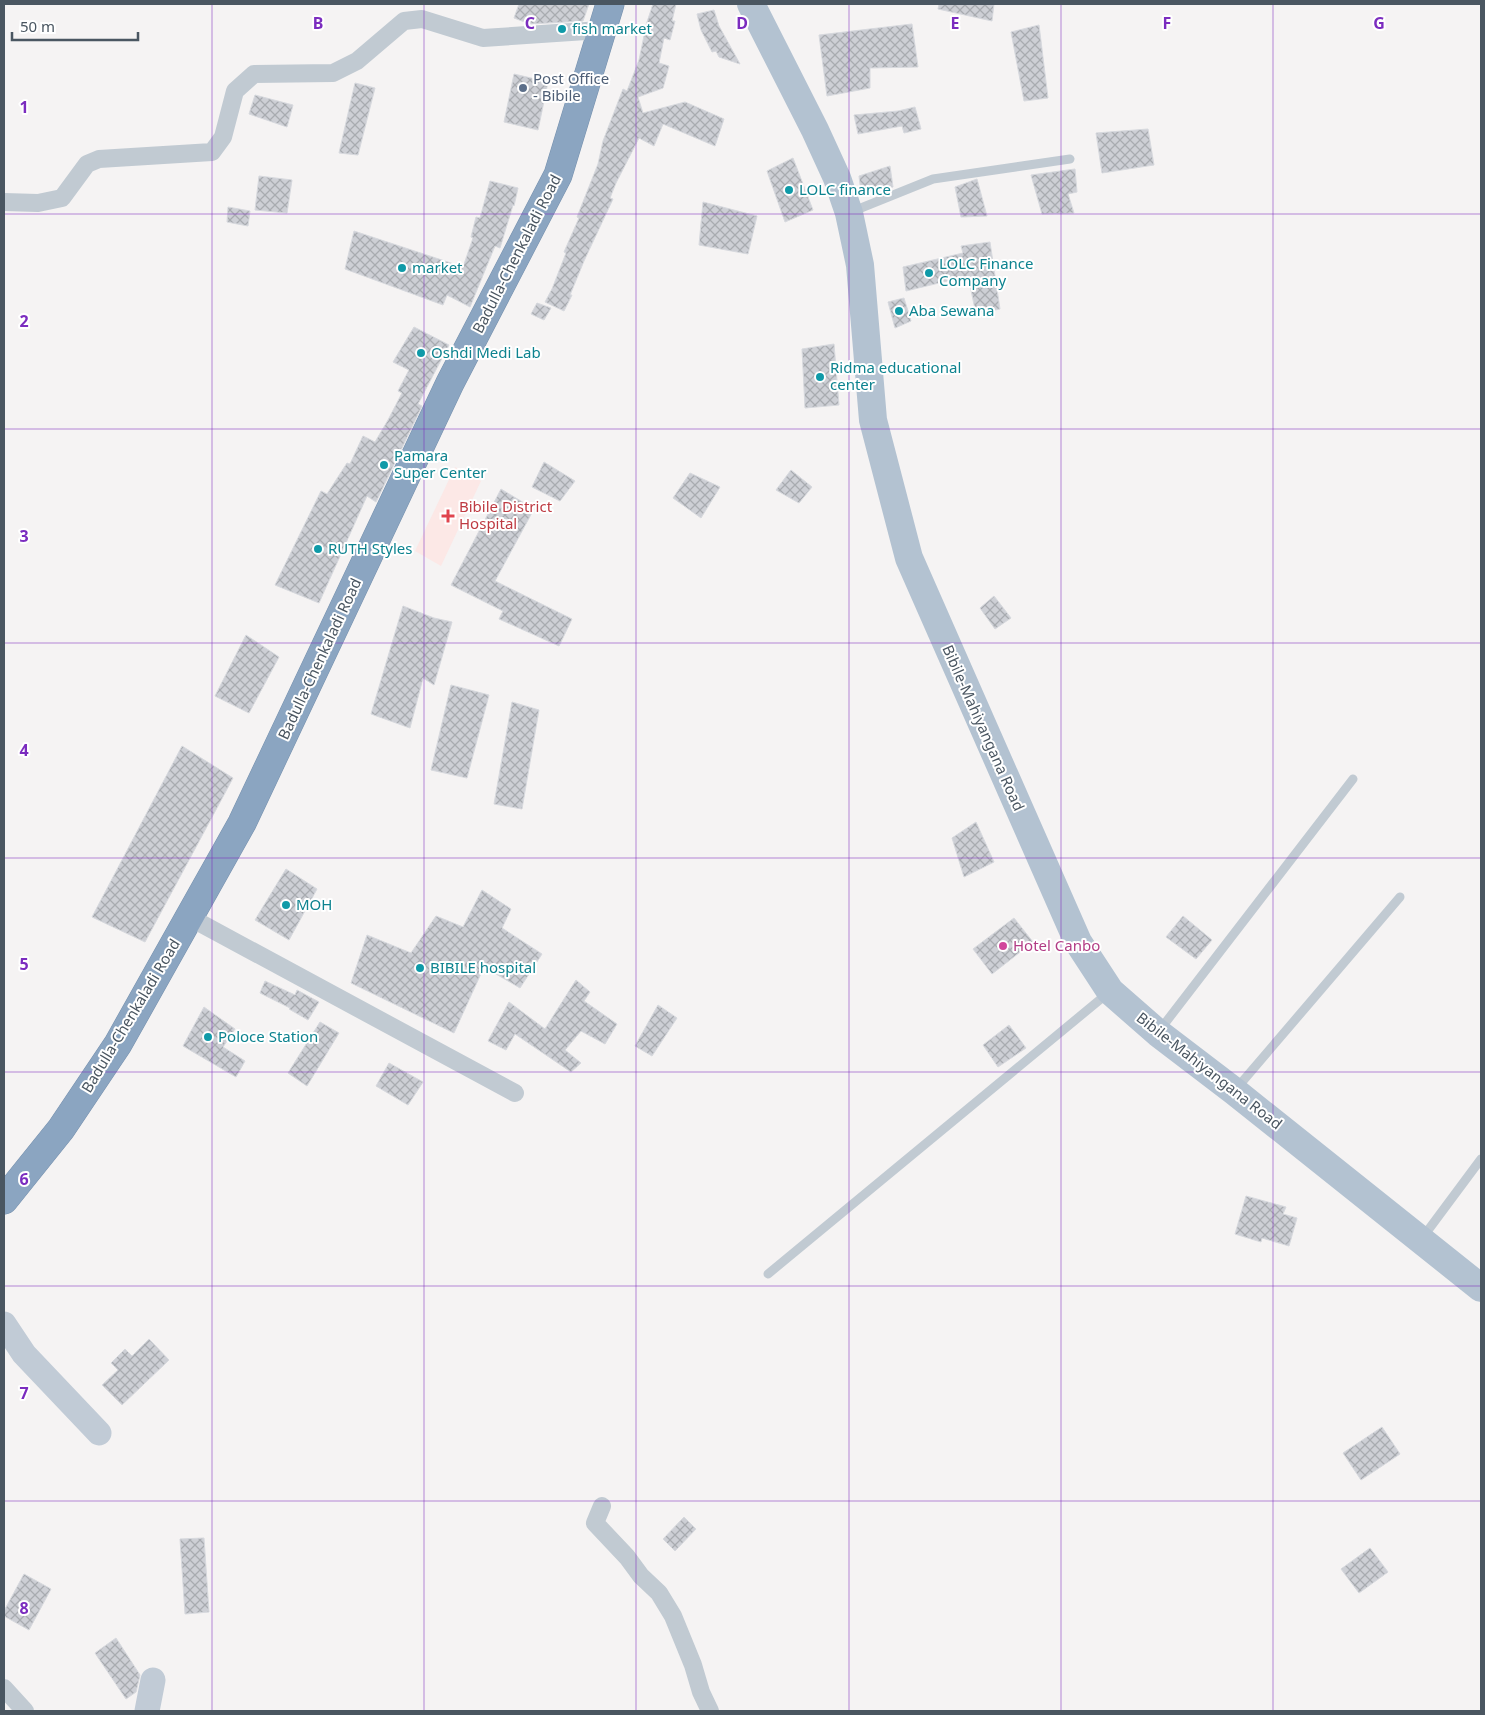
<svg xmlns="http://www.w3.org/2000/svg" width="1485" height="1715" font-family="'Noto Sans',sans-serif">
  <defs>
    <pattern id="building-cross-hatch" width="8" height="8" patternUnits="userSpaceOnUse" patternTransform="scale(1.25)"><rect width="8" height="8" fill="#cdcfd5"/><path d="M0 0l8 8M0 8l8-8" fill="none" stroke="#a8abb0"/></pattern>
  </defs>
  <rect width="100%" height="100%" fill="#f5f3f3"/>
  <path fill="#fce8e6" d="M455 467 481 481 441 566 415 551Z"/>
  <g fill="url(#building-cross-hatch)" stroke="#d7d9de">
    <path d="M519 4H589L583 21 530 24 514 18Z"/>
    <path d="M653 4H676L672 21H675L670 40 664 38 659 63 669 66 663 88 638 97 643 113 685 102 724 119 715 146 663 124 654 146 639 138 616 183 610 198 613 199 584 261 570 295H572L564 311 545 302 552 289 566 253 564 252 579 218 577 217 598 164 603 141 623 89 627 91 639 60 645 31H644Z"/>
    <path d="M939 4H994L992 21 938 9Z"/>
    <path d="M714 10 719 26 740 64 719 57 716 51 712 52 701 30 697 14Z"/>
    <path d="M912 24 918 67 870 68V88L827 96 819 35Z"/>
    <path d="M1039 25 1048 98 1024 101 1011 32Z"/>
    <path d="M514 74 548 82 538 130 504 122Z"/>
    <path d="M355 83 375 88 358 155 339 153Z"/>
    <path d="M255 95 293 105 287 127 249 114Z"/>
    <path d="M915 107 921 129 904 133 902 126 858 134 854 115 898 111Z"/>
    <path d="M1148 129 1154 165 1102 173 1096 133Z"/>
    <path d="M793 158 813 210 785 222 767 171Z"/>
    <path d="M890 166 893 187 861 193 859 176Z"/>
    <path d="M1075 169 1077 192 1068 194 1074 213 1042 214 1031 175Z"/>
    <path d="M259 176 292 180 287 213 255 210Z"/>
    <path d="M977 179 987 216 961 217 955 187Z"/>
    <path d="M490 181 518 188 514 206 513 205 500 248 495 246 470 307 447 295 443 305 345 269 354 231 463 267 473 238 471 237 476 217 480 218Z"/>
    <path d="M703 202 757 216 748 254 699 245Z"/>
    <path d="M228 207 250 211 248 226 227 222Z"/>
    <path d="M990 242 1000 309 976 314 968 276 906 291 903 267 963 253 961 246Z"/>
    <path d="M904 298 911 321 895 328 888 302Z"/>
    <path d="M537 303 551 308 544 320 531 314Z"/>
    <path d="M414 327 449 345 418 404 422 406 376 502 367 496 319 603 275 585 321 491 327 494 347 463 350 464 363 436 375 442 388 420 402 393 398 391 409 370 393 362Z"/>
    <path d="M834 344 839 405 805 408 802 349Z"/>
    <path d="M544 462 575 481 560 501 532 487Z"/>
    <path d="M791 470 812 487 799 503 776 490Z"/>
    <path d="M690 473 720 487 701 518 673 498Z"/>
    <path d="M501 489 534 509 495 581 572 619 559 646 499 619 503 611 451 585Z"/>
    <path d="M994 596 1011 618 995 629 980 608Z"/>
    <path d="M403 606 434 618 452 622 434 685 423 678 410 728 371 714Z"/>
    <path d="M246 635 279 657 249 713 215 696Z"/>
    <path d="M451 685 489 695 467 778 431 770Z"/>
    <path d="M512 702 539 710 522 809 494 804Z"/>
    <path d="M182 746 233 778 145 942 92 917Z"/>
    <path d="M976 822 994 862 964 877 952 838Z"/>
    <path d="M286 869 317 889 289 940 255 920Z"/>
    <path d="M482 890 511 909 502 928 542 954 520 988 484 967 454 1033 351 983 367 935 411 953 436 916 463 927Z"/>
    <path d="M1183 916 1212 940 1196 959 1166 937Z"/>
    <path d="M1014 918 1033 942 992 974 973 949Z"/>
    <path d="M576 980 590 992 584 1001 617 1024 605 1044 581 1031 565 1050 581 1063 571 1072 515 1034 506 1050 488 1041 509 1002 545 1029Z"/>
    <path d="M265 981 295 995 297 990 319 1002 308 1020 289 1009 290 1008 260 993Z"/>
    <path d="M658 1005 677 1018 652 1056 635 1046Z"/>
    <path d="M204 1007 235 1029 223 1047 245 1061 236 1077 183 1046Z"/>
    <path d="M320 1022 339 1033 307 1086 288 1073Z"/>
    <path d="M1009 1025 1026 1048 998 1067 983 1045Z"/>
    <path d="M389 1063 423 1082 408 1105 376 1086Z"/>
    <path d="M1246 1196 1286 1207 1283 1214 1297 1218 1289 1246 1262 1238 1261 1242 1235 1234Z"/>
    <path d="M149 1339 169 1360 122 1405 102 1385 118 1370 111 1363 125 1349 132 1356Z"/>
    <path d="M1382 1427 1400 1454 1361 1480 1343 1453Z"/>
    <path d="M684 1517 696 1529 675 1551 663 1539Z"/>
    <path d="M204 1538 209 1612 185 1614 180 1539Z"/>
    <path d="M1370 1548 1388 1572 1359 1593 1341 1569Z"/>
    <path d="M24 1574 51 1589 29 1630 4 1616V1611Z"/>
    <path d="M116 1638 140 1675 136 1692 126 1699 95 1653Z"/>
  </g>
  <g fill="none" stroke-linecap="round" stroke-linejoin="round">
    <g stroke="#7690ad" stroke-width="29">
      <path id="highway" d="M4 1200 61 1129 118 1044 242 823 450 383 558 175 610 4"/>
    </g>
    <g stroke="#c1cad2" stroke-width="9">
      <path d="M851 212 933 179 1070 159"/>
      <path d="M1159 1031 1353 779"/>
      <path d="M1236 1089 1400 897"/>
      <path d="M1423 1237 1481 1159"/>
      <path d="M768 1274 1108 993"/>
    </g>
    <g stroke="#c1cad2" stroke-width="18">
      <path d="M4 202 38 203 62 198 87 164 99 159 212 152 223 137 235 91 254 74 333 73 357 61 404 21 422 19 483 38 601 30"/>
      <path d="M189 917 515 1093"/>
      <path d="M602 1506 595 1523 627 1557 641 1576 659 1593 673 1616 693 1665 701 1692 710 1711"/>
      <path d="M4 1688 25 1711"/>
    </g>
    <g stroke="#c1cbd6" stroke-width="25">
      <path d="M4 1324 24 1354 99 1433"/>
      <path d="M147 1711 153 1680"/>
    </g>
    <path stroke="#b3c2d1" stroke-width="28" d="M751 4 815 130 837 178 849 213 860 265 873 420 909 558 1078 942 1110 991 1158 1033 1234 1091 1481 1288"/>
    <use href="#highway" stroke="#8ba5c1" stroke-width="28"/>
  </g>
  <path fill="none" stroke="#7b2cbf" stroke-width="1" stroke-opacity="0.55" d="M212 4V1711M424 4V1711M636 4V1711M849 4V1711M1061 4V1711M1273 4V1711M4 214H1481M4 429H1481M4 643H1481M4 858H1481M4 1072H1481M4 1286H1481M4 1501H1481"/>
  <g fill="#0f9aa8" stroke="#fff" stroke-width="2">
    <circle cx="562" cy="29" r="5"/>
    <circle cx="789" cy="190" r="5"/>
    <circle cx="402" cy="268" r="5"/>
    <circle cx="929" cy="273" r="5"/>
    <circle cx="899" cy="311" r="5"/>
    <circle cx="421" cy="353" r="5"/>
    <circle cx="820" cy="377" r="5"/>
    <circle cx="384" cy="465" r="5"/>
    <circle cx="318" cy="549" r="5"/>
    <circle cx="286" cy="905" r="5"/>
    <circle cx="420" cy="968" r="5"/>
    <circle cx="208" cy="1037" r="5"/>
  </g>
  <circle fill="#5c6f8a" stroke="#fff" stroke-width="2" cx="523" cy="88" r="5"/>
  <path fill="#e0444e" stroke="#fff" stroke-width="2" d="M445.5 508.5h5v5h5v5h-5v5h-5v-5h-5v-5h5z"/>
  <circle fill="#d1479c" stroke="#fff" stroke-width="2" cx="1003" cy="946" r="5"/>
  <g text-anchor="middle" stroke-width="4" stroke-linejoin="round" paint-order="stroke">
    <g font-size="15" fill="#0d838f" stroke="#fff" text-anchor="start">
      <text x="572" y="34">fish market</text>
      <text x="799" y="195">LOLC finance</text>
      <text x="939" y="269">LOLC Finance<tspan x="939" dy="17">Company</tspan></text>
      <text x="412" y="273">market</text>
      <text x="909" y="316">Aba Sewana</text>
      <text x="431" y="358">Oshdi Medi Lab</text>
      <text x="830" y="373">Ridma educational<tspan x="830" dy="17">center</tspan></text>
      <text x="394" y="461">Pamara<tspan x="394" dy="17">Super Center</tspan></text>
      <text x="328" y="554">RUTH Styles</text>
      <text x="296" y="910">MOH</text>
      <text x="430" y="973">BIBILE hospital</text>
      <text x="218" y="1042">Poloce Station</text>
    </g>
    <g font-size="15" fill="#4e5e75" stroke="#fff" text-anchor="start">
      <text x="533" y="84">Post Office<tspan x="533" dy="17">- Bibile</tspan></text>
    </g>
    <g font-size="15" fill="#4a5661" stroke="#fff">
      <text transform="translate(517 254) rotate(-63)" y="5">Badulla-Chenkaladi Road</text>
      <text transform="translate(320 659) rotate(-65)" y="5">Badulla-Chenkaladi Road</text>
      <text transform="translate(983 728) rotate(66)" y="5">Bibile-Mahiyangana Road</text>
      <text transform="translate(131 1016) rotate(-59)" y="5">Badulla-Chenkaladi Road</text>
      <text transform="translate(1209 1071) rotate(38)" y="5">Bibile-Mahiyangana Road</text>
    </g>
    <g font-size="15" fill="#be3a42" stroke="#fff" text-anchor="start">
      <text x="459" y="512">Bibile District<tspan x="459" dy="17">Hospital</tspan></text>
    </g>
    <g font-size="15" fill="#b23c85" stroke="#fff" text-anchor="start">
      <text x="1013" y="951">Hotel Canbo</text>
    </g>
  </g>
  <g font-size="16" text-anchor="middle" font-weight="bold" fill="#7b2cbf" stroke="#fff" stroke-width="4" stroke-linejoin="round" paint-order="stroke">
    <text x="318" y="29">B</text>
    <text x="530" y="29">C</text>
    <text x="742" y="29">D</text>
    <text x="955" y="29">E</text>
    <text x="1167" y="29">F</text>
    <text x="1379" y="29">G</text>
    <text x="24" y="113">1</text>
    <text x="24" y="327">2</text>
    <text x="24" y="542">3</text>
    <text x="24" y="756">4</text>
    <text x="24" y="970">5</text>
    <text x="24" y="1185">6</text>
    <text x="24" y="1399">7</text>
    <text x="24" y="1614">8</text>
  </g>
  <rect width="1485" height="1715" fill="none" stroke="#4a5661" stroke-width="10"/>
  <path d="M12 32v8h126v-8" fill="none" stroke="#4a5661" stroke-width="2.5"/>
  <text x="20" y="32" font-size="15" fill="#4a5661" stroke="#ffffff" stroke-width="4" paint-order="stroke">50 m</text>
</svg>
